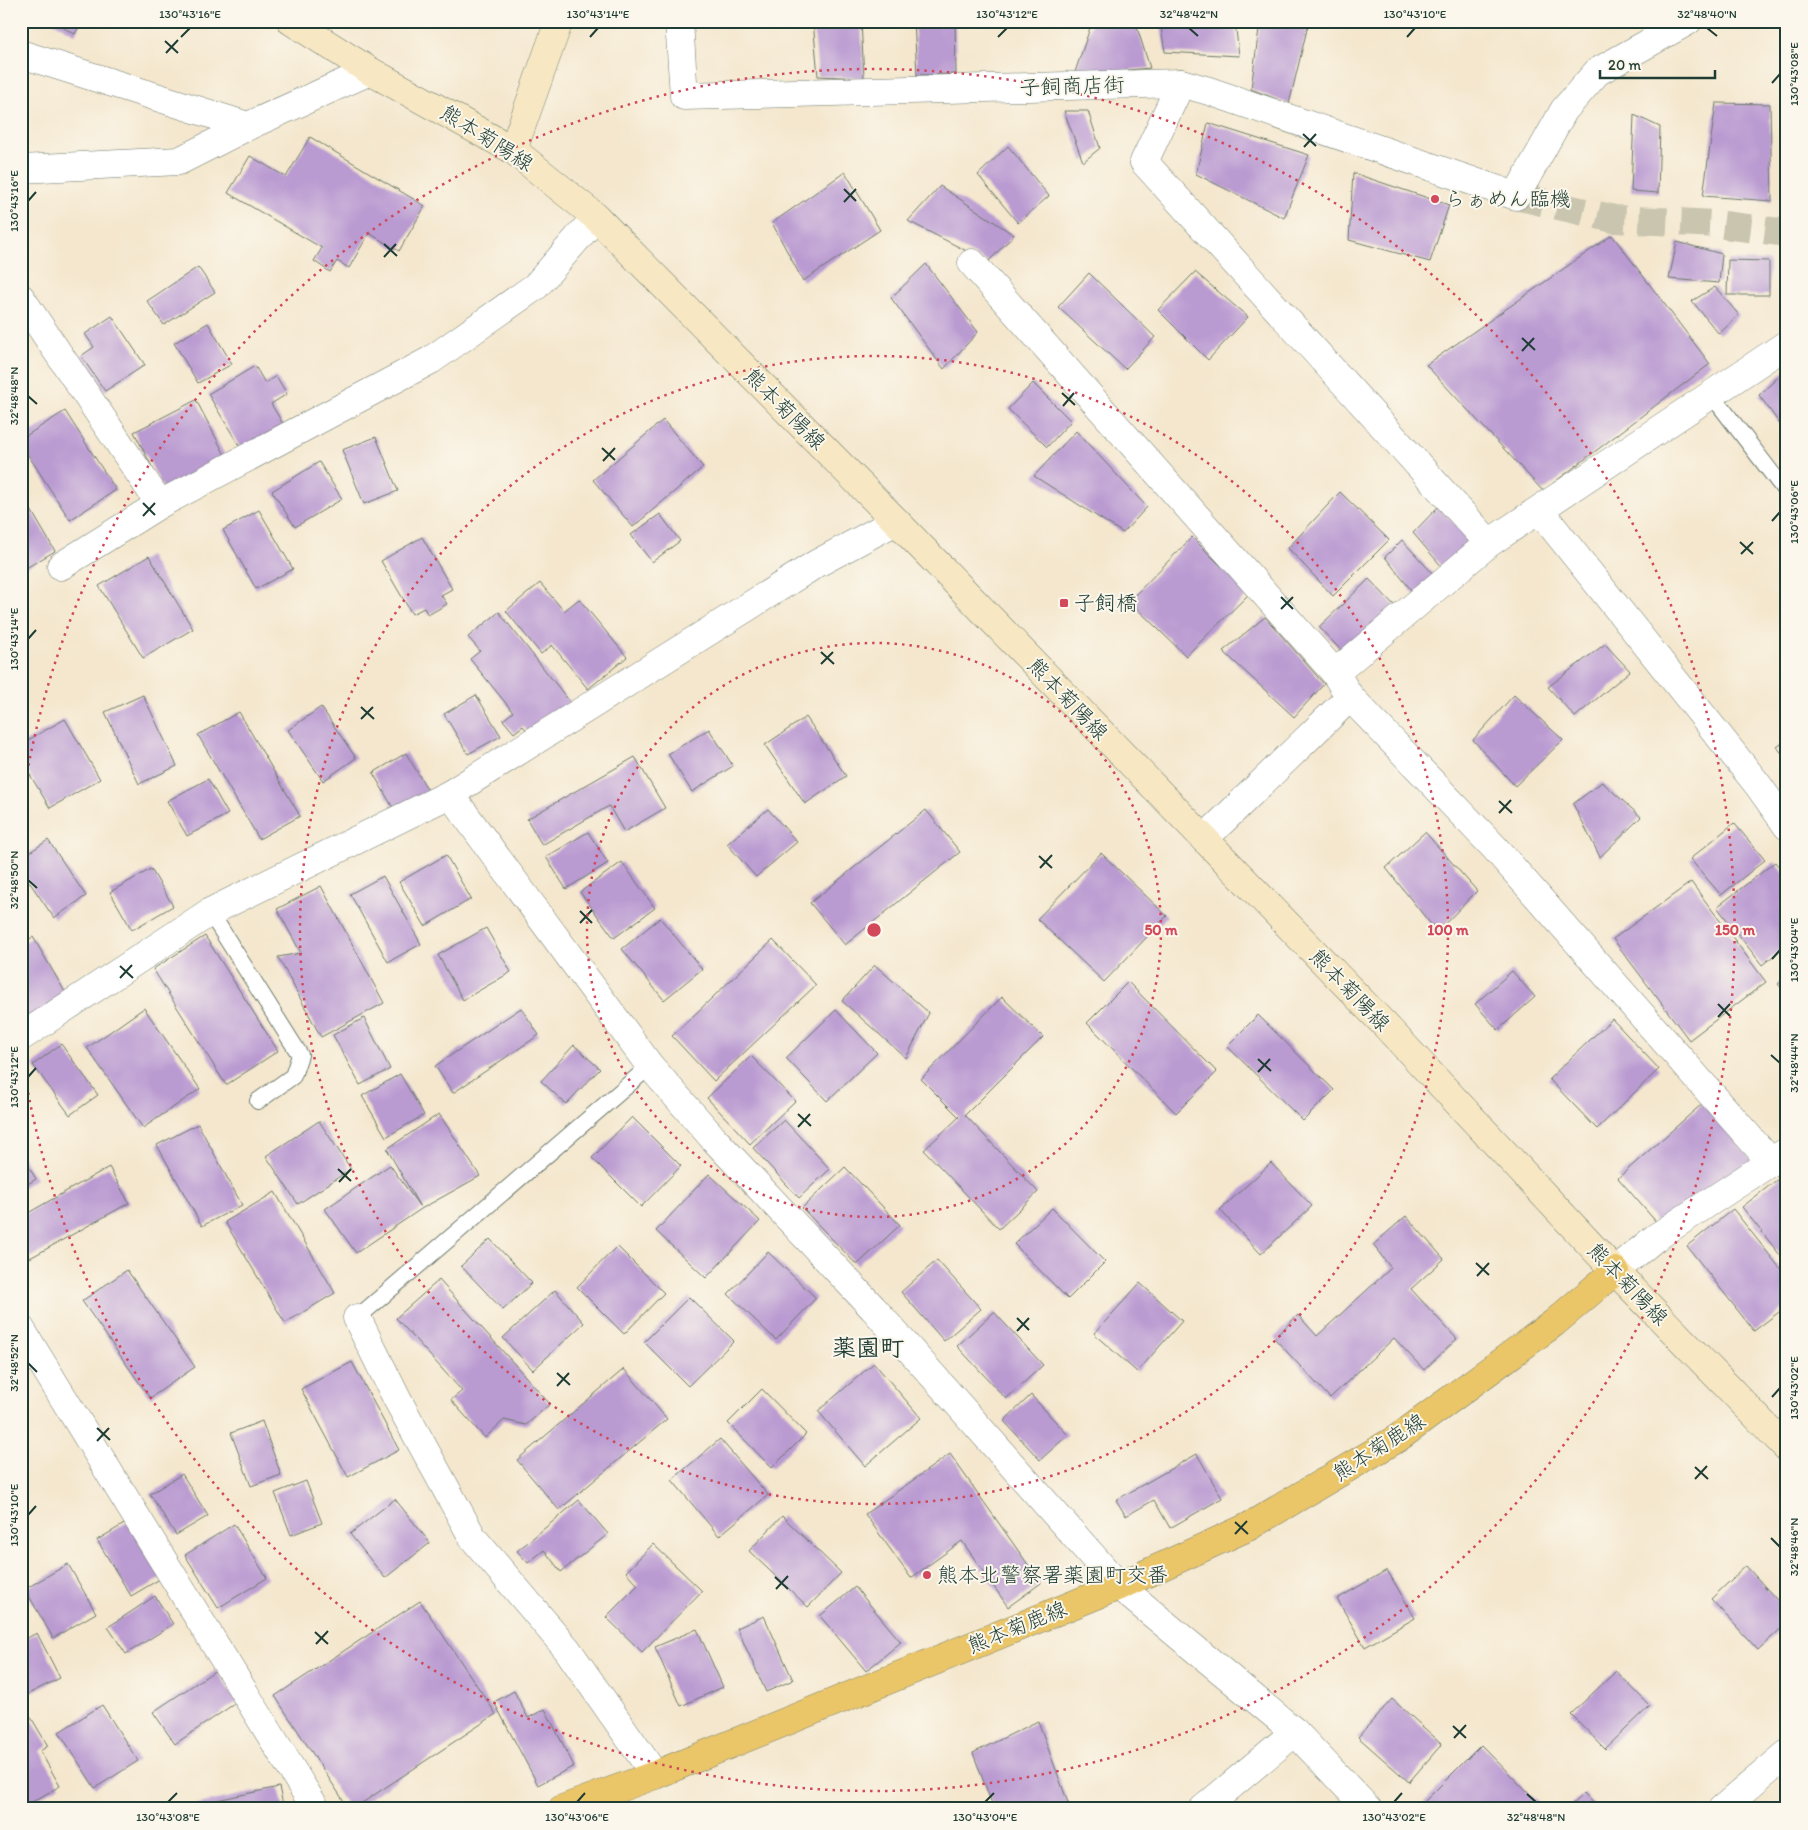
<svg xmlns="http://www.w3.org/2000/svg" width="1808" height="1830" font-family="Itim,'Klee One',sans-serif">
  <rect width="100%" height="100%" fill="#fbf7ec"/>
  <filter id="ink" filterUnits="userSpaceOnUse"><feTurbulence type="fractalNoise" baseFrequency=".02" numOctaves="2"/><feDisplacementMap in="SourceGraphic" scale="10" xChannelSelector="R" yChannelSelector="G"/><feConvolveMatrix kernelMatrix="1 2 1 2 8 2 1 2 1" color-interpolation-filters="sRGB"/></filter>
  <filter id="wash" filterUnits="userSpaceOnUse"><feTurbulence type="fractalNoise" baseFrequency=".0096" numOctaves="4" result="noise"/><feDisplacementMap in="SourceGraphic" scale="20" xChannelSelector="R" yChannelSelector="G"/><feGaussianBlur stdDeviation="1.12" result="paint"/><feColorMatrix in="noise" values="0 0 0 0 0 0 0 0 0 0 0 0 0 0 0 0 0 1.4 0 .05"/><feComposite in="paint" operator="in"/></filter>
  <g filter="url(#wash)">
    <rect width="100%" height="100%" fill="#f4e7ce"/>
    <g id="blocks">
      <g fill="#b99ad1">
        <path d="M51 21H82L75 34Z"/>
        <path d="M813 21H861L864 78 818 76Z"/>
        <path d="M914 21H955L956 74 917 75Z"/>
        <path d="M1135 21 1150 68 1074 75 1092 22Z"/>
        <path d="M1160 21H1235L1239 56 1165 52Z"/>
        <path d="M1260 21H1309L1289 104 1251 89Z"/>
        <path d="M1716 103 1770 104 1772 201 1703 196Z"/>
        <path d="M1064 111H1088L1100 148 1083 162Z"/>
        <path d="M1634 115 1660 127 1658 193 1631 191Z"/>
        <path d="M1208 123 1309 155 1284 218 1196 174Z"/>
        <path d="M310 137 425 206 399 251 369 233 349 268 337 261 330 272 314 261 322 248 228 193 250 156 286 177Z"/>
        <path d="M1008 146 1049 196 1018 223 978 175Z"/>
        <path d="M845 172 880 230 803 281 772 223Z"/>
        <path d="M1353 173 1449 205 1430 262 1349 240Z"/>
        <path d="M940 186 1014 235 988 262 908 221Z"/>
        <path d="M1612 235 1710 364 1543 491 1426 365Z"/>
        <path d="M1677 242 1722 254 1719 283 1669 279Z"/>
        <path d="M1728 260 1769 261V295H1727Z"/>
        <path d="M926 264 978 332 944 369 891 298Z"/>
        <path d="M198 267 215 292 164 325 147 301Z"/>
        <path d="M1195 272 1248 317 1208 360 1158 310Z"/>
        <path d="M1089 273 1155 337 1125 369 1058 307Z"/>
        <path d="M1715 287 1739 315 1719 334 1692 301Z"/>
        <path d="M112 316 145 365 105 391 81 356 94 347 85 334Z"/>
        <path d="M208 323 232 364 198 383 174 343Z"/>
        <path d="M255 366 265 383 276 376 287 394 271 404 285 427 243 452 208 394Z"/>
        <path d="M1787 369V434L1759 395Z"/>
        <path d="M1033 383 1071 421 1047 447 1008 409Z"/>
        <path d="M196 400 226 457 164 490 134 432Z"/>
        <path d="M65 411 116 490 70 520 21 444V439Z"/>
        <path d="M663 420 703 467 633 527 593 480Z"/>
        <path d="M1076 431 1147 507 1123 533 1034 476Z"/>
        <path d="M376 437 398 491 364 504 342 450Z"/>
        <path d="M319 462 342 499 295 527 272 491Z"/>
        <path d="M1340 492 1389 540 1333 596 1288 548Z"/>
        <path d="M24 498 55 551 21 571V500Z"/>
        <path d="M1438 507 1472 540 1443 568 1413 533Z"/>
        <path d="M259 510 293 569 256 589 223 530Z"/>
        <path d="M660 514 680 541 652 562 631 535Z"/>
        <path d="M422 537 452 589 441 595 447 604 428 615 424 608 412 614 381 561Z"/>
        <path d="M1192 537 1249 594 1186 656 1129 601Z"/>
        <path d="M1402 540 1435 576 1415 595 1385 557Z"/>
        <path d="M149 556 193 629 143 658 99 586Z"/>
        <path d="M1369 579 1395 606 1350 660 1319 627Z"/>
        <path d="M540 583 564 611 579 599 627 657 588 689 552 645 541 654 506 611Z"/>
        <path d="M499 612 570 702 530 734 523 726 514 733 503 720 513 712 470 659 480 651 468 637Z"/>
        <path d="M1265 617 1324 684 1294 717 1223 651Z"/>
        <path d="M1605 644 1630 671 1575 717 1548 687Z"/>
        <path d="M143 695 177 766 139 784 105 712Z"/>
        <path d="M476 695 501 736 468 754 444 714Z"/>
        <path d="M1514 695 1563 740 1515 786 1473 740Z"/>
        <path d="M321 707 356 758 323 781 288 730Z"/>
        <path d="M239 712 300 816 259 839 198 735Z"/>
        <path d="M806 717 846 776 805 804 765 745Z"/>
        <path d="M65 719 100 779 50 808 21 760V744Z"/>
        <path d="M709 729 733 766 692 792 668 754Z"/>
        <path d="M1787 740V760L1777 747Z"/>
        <path d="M406 753 430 794 396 813 373 773Z"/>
        <path d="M635 757 665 808 624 832 609 806 542 845 527 819Z"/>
        <path d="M208 779 228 814 187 836 167 801Z"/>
        <path d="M1602 782 1641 817 1600 857 1573 804Z"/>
        <path d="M768 809 797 842 756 877 727 844Z"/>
        <path d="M926 810 960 852 845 945 810 903Z"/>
        <path d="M1734 823 1765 860 1721 895 1690 859Z"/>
        <path d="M588 832 608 863 566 889 546 857Z"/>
        <path d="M1425 832 1477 891 1437 932 1386 868Z"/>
        <path d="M48 840 86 896 54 918 21 870V858Z"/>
        <path d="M1101 853 1167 916 1104 982 1037 919Z"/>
        <path d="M446 855 471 899 425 926 399 882Z"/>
        <path d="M622 862 655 908 614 938 580 892Z"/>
        <path d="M1775 862 1787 877V901L1781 905 1787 912V945L1762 965 1717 907Z"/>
        <path d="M151 869 173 906 132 930 110 892Z"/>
        <path d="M383 876 421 944 388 962 350 894Z"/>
        <path d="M1691 882 1766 982 1689 1040 1613 939Z"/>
        <path d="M321 886 384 1003 321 1037 278 957 301 953 277 909Z"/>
        <path d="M660 918 702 969 664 1000 622 949Z"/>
        <path d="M486 928 511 972 463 1000 438 955Z"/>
        <path d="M205 936 278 1051 226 1085 153 969Z"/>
        <path d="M33 937 68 997 21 1025V944Z"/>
        <path d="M773 940 816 985 714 1081 672 1036Z"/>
        <path d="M875 965 929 1013 906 1058 842 1001Z"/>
        <path d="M1512 971 1535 997 1498 1030 1475 1004Z"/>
        <path d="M1787 977V994L1778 984Z"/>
        <path d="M1128 982 1217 1072 1176 1113 1087 1023Z"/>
        <path d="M1002 997 1043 1037 965 1115 1038 1192 999 1229 924 1150 959 1117 921 1079Z"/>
        <path d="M144 1008 200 1089 143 1128 87 1048Z"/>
        <path d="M521 1008 539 1035 453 1093 435 1066Z"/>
        <path d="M836 1010 877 1053 827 1101 786 1058Z"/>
        <path d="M1258 1015 1334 1090 1303 1121 1227 1046Z"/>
        <path d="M364 1018 390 1069 360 1085 333 1035Z"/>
        <path d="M1612 1019 1659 1069 1597 1129 1549 1079Z"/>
        <path d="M61 1044 98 1095 70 1115 33 1065Z"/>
        <path d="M574 1045 600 1069 566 1104 541 1081Z"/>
        <path d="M751 1056 795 1101 750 1144 707 1098Z"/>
        <path d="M400 1074 424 1115 386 1137 362 1096Z"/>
        <path d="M1703 1103 1752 1160 1658 1224 1618 1178Z"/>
        <path d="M439 1114 480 1176 421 1209 356 1253 325 1209 390 1165 420 1207 387 1149Z"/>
        <path d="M632 1117 681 1166 641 1207 592 1158Z"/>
        <path d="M784 1120 830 1169 799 1198 753 1148Z"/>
        <path d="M319 1121 351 1169 298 1204 266 1156Z"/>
        <path d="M198 1124 242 1205 202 1226 157 1145Z"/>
        <path d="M21 1154 36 1179 21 1188Z"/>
        <path d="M1271 1163 1312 1206 1261 1254 1220 1210Z"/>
        <path d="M109 1167 129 1203 30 1258 21 1243V1217Z"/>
        <path d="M845 1167 900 1225 857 1265 802 1208Z"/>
        <path d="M1787 1172V1264L1742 1207Z"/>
        <path d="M709 1174 760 1221 706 1278 656 1231Z"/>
        <path d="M275 1192 335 1293 285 1323 225 1222Z"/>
        <path d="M1052 1208 1105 1262 1068 1299 1014 1244Z"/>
        <path d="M1733 1209 1787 1277V1306L1754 1331 1687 1246Z"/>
        <path d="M1406 1216 1444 1259 1411 1289 1457 1339 1424 1370 1394 1338 1330 1398 1274 1338 1298 1315 1317 1336 1391 1268 1373 1245Z"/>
        <path d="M490 1239 532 1283 503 1310 461 1266Z"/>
        <path d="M617 1246 664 1293 624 1334 577 1287Z"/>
        <path d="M768 1252 816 1298 776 1340 728 1294Z"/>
        <path d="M937 1260 981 1309 944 1341 901 1292Z"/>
        <path d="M127 1270 195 1367 150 1398 82 1301Z"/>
        <path d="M439 1280 550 1404 526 1425 504 1420 485 1438 451 1400 462 1391 396 1318Z"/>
        <path d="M1140 1283 1182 1321 1137 1372 1094 1334Z"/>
        <path d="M555 1290 584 1323 533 1370 503 1338Z"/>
        <path d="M689 1297 734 1341 688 1386 644 1342Z"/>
        <path d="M994 1312 1043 1365 1006 1399 957 1346Z"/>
        <path d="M352 1362 399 1450 348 1477 301 1389Z"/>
        <path d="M874 1363 921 1418 865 1466 818 1411Z"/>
        <path d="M624 1369 667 1419 559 1510 517 1460Z"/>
        <path d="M762 1389 806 1434 772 1468 728 1423Z"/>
        <path d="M1031 1395 1068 1435 1040 1460 1004 1421Z"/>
        <path d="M262 1421 281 1475 251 1486 231 1433Z"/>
        <path d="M720 1439 768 1495 719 1536 672 1480Z"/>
        <path d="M950 1454 1041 1583 1008 1607 962 1541 911 1578 865 1514Z"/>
        <path d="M1197 1454 1222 1498 1170 1528 1154 1500 1126 1516 1116 1500Z"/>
        <path d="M182 1474 208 1516 176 1535 150 1494Z"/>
        <path d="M306 1481 322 1523 291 1535 275 1493Z"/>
        <path d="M395 1499 430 1543 385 1578 350 1534Z"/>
        <path d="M579 1500 608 1534 561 1572 544 1550 528 1563 517 1551Z"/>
        <path d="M782 1516 841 1573 808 1607 749 1551Z"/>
        <path d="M131 1520 165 1576 131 1596 97 1540Z"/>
        <path d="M234 1524 267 1578 218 1608 185 1555Z"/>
        <path d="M653 1544 702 1591 642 1652 606 1617 638 1585 626 1572Z"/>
        <path d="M68 1564 96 1613 53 1638 25 1589Z"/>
        <path d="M1746 1566 1787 1611V1623L1758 1650 1711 1599Z"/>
        <path d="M1387 1570 1415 1618 1365 1647 1337 1599Z"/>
        <path d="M855 1587 901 1642 866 1671 820 1616Z"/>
        <path d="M155 1596 173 1624 126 1654 108 1627Z"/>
        <path d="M420 1601 496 1714 353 1809H349L275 1696Z"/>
        <path d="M764 1616 793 1680 766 1692 737 1628Z"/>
        <path d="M697 1629 723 1687 681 1706 655 1647Z"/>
        <path d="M37 1633 60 1678 22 1697 21 1641Z"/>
        <path d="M216 1670 237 1702 175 1744 153 1712Z"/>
        <path d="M1616 1671 1650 1706 1605 1749 1571 1714Z"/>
        <path d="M514 1691 528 1718 545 1709 574 1766 538 1785 494 1702Z"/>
        <path d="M1392 1699 1442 1744 1409 1782 1358 1737Z"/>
        <path d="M102 1705 138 1761 95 1788 59 1732Z"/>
        <path d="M29 1714 48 1746 40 1751 60 1786 27 1805 21 1795V1719Z"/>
        <path d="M1038 1721 1070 1808 994 1809 973 1753Z"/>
        <path d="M1481 1745 1539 1804 1535 1809H1431L1424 1802Z"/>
        <path d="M279 1787 284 1809H194L193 1805Z"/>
        <path d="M1584 1793 1599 1809H1567Z"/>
      </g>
    </g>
  </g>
  <g filter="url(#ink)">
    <use href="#blocks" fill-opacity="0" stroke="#6a786a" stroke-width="1"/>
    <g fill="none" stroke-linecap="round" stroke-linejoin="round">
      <path stroke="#c9c5af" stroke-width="28" stroke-dasharray="28 14" stroke-linecap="butt" d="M1516 196 1614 219 1717 224 1787 233"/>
      <g stroke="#6a786a" stroke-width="18">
        <g id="lane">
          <path d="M1712 395 1787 493"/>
          <path d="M210 912 300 1055 293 1076 258 1101"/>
          <path d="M357 1318 650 1066"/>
        </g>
      </g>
      <g stroke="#6a786a" stroke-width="29">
        <g id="street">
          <path d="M679 21 684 96 1181 83 1209 91 1516 196 1564 110 1597 72 1688 21"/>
          <path d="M21 54 248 126"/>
          <path d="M1181 83 1144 162 1489 543"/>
          <path d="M21 169 179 161 248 126 370 71"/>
          <path d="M972 263 1335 673 1350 697 1494 847 1771 1162"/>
          <path d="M21 298 160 504"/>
          <path d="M1540 511 1758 785 1787 826"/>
          <path d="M61 566 160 504 431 360 536 286 596 217"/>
          <path d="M1335 673 1489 543 1787 344"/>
          <path d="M450 794 650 1066 713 1138 873 1308 1119 1586 1295 1732 1368 1809"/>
          <path d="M1204 839 1350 697"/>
          <path d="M21 1037 210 912 450 794 816 564 896 521"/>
          <path d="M1615 1271 1655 1238 1786 1152"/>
          <path d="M357 1318 397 1399 473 1538 567 1649 655 1775"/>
          <path d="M21 1329 316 1809"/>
          <path d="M1203 1809 1295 1732"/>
          <path d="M1722 1809 1787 1754"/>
        </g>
      </g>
      <g stroke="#6a786a" stroke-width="29">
        <g id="secondary">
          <path d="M291 21 370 71 513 150 596 217 896 521 1383 1023 1615 1271 1787 1448"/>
          <path d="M513 150 559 21"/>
        </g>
      </g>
      <g stroke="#6a786a" stroke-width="29">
        <path id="primary" d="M562 1809 655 1775 1119 1586 1248 1527 1398 1438 1554 1323 1615 1271"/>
      </g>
      <use href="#lane" stroke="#fff" stroke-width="16"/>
      <use href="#street" stroke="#fff" stroke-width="28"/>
      <use href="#secondary" stroke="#f7e8c3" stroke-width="28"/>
      <use href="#primary" stroke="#ebc669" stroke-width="28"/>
    </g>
  </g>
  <path fill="none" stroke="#1f3d34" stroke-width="2" d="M1189 28 1198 36M1707 28 1717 36M181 37 190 28M590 37 598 28M998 37 1007 28M1407 37 1415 28M165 41 178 53M166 53 178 40M1772 83 1780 74M1303 134 1316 146M1304 147 1316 134M844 189 856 201M28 201 36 192M844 202 856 189M384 244 397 256M384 257 396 244M1522 338 1535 350M1522 351 1534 338M1062 393 1075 405M28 396 37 404M1063 406 1074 393M602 448 615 460M603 461 615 448M143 503 155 515M143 516 155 503M1772 521 1780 512M1740 542 1753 554M1741 554 1753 542M1281 597 1293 609M1281 609 1293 597M28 639 36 630M821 652 834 664M821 664 833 652M361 707 374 719M361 719 373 707M1499 801 1512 813M1499 813 1511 800M1039 856 1052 868M1040 868 1052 855M28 880 37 888M580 911 592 923M580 923 592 910M1772 959 1780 950M120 966 133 978M120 978 132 965M1718 1004 1730 1016M1718 1017 1730 1004M1771 1055 1780 1063M1258 1059 1271 1071M1258 1072 1270 1059M28 1077 36 1068M798 1114 811 1126M798 1127 810 1114M338 1169 351 1181M339 1182 351 1169M1476 1263 1489 1275M1477 1276 1489 1263M1017 1318 1029 1330M1017 1331 1029 1318M28 1363 37 1372M557 1373 570 1385M557 1386 569 1373M1772 1397 1780 1388M97 1428 110 1440M97 1441 109 1428M1695 1467 1708 1479M1695 1479 1707 1466M28 1515 36 1506M1235 1522 1248 1534M1235 1534 1247 1521M1771 1538 1780 1547M775 1577 788 1589M776 1589 788 1576M315 1632 328 1644M316 1644 328 1631M1453 1726 1466 1738M1454 1738 1466 1725M1527 1794 1536 1802M168 1802 177 1793M577 1802 585 1793M985 1802 994 1793M1394 1802 1402 1793"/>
  <g fill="none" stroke="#d1495b" stroke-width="2.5" stroke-dasharray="2.5 5">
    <circle cx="874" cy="930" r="287"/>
    <circle cx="874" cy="930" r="574"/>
    <path d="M21 810A861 861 0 1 1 21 1050"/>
  </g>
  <g fill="#d1495b" stroke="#fbf7ec" stroke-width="2">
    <circle cx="1435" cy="199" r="5"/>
    <rect x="1059" y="598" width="10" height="10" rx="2.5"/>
    <circle cx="927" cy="1575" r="5"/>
  </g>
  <g text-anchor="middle" stroke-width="4" stroke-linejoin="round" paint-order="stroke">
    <g font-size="21" fill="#1f3d34" stroke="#fbf7ec">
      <text transform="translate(1072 86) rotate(-2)" y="7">子飼商店街</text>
      <text transform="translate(487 138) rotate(32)" y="7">熊本菊陽線</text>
      <text transform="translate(785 409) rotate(45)" y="7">熊本菊陽線</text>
      <text transform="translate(1068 699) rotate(46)" y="7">熊本菊陽線</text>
      <text transform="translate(1350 990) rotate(46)" y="7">熊本菊陽線</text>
      <text transform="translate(1628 1284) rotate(46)" y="7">熊本菊陽線</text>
      <text transform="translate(1379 1447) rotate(-33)" y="7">熊本菊鹿線</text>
      <text transform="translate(1017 1627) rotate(-22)" y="7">熊本菊鹿線</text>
    </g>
    <g font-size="21" fill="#1f3d34" stroke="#fbf7ec" text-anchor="start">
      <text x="1445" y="206">らぁめん臨機</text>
      <text x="1074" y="610">子飼橋</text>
      <text x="937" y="1582">熊本北警察署薬園町交番</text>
    </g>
    <g font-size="24" font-weight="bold" fill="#1f3d34" stroke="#fbf7ec">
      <text x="868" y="1356">薬園町</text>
    </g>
  </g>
  <circle cx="874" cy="930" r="8" fill="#d1495b" stroke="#fbf7ec" stroke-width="2.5"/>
  <g font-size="15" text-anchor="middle" font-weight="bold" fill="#d1495b" stroke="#fbf7ec" stroke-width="4" stroke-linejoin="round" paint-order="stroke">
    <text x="1161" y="935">50 m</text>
    <text x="1448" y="935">100 m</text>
    <text x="1735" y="935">150 m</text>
  </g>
  <rect width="1808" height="1830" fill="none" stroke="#fbf7ec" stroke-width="55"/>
  <path d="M1600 70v8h115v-8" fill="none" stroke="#1f3d34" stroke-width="2.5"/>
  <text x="1608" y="70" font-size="15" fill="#1f3d34" stroke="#fbf7ec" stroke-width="4" paint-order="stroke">20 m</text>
  <rect x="28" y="28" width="1752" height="1774" fill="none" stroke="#1f3d34" stroke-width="2"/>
  <g font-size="12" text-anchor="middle" fill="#1f3d34">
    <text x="190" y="18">130°43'16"E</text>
    <text x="598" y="18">130°43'14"E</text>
    <text x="1007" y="18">130°43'12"E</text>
    <text x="1189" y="18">32°48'42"N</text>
    <text x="1415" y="18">130°43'10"E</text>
    <text x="1707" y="18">32°48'40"N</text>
    <text transform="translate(1794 74) rotate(-90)" y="4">130°43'08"E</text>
    <text transform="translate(14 201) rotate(-90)" y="4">130°43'16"E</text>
    <text transform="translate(14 396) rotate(-90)" y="4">32°48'48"N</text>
    <text transform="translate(1794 512) rotate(-90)" y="4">130°43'06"E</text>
    <text transform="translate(14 639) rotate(-90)" y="4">130°43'14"E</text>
    <text transform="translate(14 880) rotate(-90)" y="4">32°48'50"N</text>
    <text transform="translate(1794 950) rotate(-90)" y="4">130°43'04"E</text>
    <text transform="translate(1794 1063) rotate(-90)" y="4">32°48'44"N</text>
    <text transform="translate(14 1077) rotate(-90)" y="4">130°43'12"E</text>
    <text transform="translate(14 1363) rotate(-90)" y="4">32°48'52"N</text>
    <text transform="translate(1794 1388) rotate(-90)" y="4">130°43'02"E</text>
    <text transform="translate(14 1515) rotate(-90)" y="4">130°43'10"E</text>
    <text transform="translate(1794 1547) rotate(-90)" y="4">32°48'46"N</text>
    <text x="168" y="1821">130°43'08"E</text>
    <text x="577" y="1821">130°43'06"E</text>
    <text x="985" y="1821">130°43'04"E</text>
    <text x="1394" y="1821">130°43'02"E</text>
    <text x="1536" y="1821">32°48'48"N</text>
  </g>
</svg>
